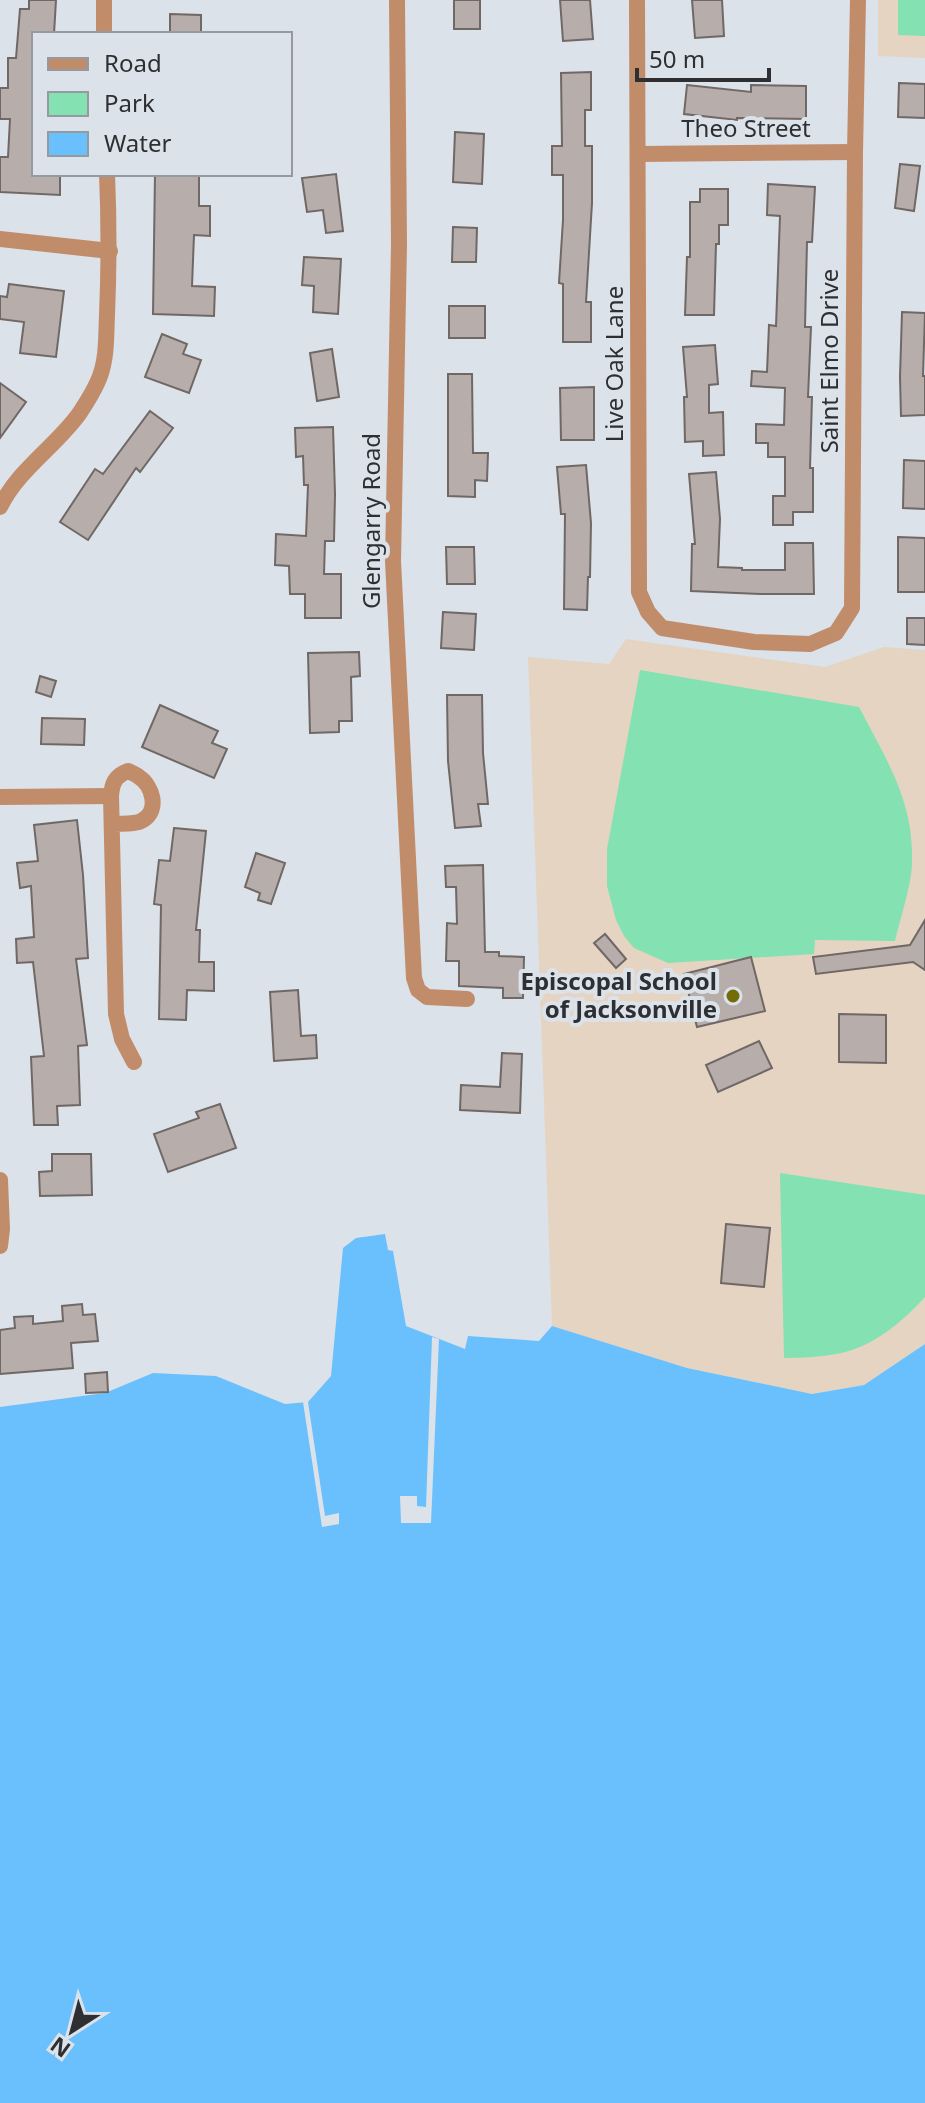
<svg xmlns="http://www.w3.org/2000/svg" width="925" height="2103" font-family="'Noto Sans',sans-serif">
  <rect width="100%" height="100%" fill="#dbe2e9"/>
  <g fill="#e5d4c2">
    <path d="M878 0H925V58L878 56Z"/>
    <path d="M626 639 825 667 884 647 925 650V1344L864 1385 812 1394 687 1368 552 1326 528 657 609 664Z"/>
  </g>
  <g fill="#84e1b2">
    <path d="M898 0H925V36L898 35Z"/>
    <path d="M640 670 859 707C886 759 914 801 912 862 912 884 900 919 895 941L815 940 814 954 668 963 634 948 624 936 616 920 607 886V849Z"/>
    <path d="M780 1173 925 1195V1297C903 1321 874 1346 841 1353 822 1357 803 1358 784 1358Z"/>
  </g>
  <path fill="#6ac0fc" d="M385 1234 388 1250 393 1251 406 1326 465 1349 468 1336 539 1341 552 1326 687 1368 812 1394 864 1385 925 1344V2103H0V1407L105 1393 153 1373 216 1376 285 1404 308 1402 331 1376 343 1248 356 1238Z"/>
  <g fill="#dbe2e9">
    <path d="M432 1337 439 1339 431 1523H401L400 1496H417V1506L426 1507Z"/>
    <path d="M303 1402H308L325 1516 339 1513V1524L322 1527Z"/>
  </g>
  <g fill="#b7adaa" stroke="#706865" stroke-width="2">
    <path d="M29 0H56L54 34H34L33 157 34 174H60V195L0 192V157H8L10 119H0V88H8V58H16L20 9H29Z"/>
    <rect x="454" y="0" width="26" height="29"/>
    <path d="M560 0H590L593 39 563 41Z"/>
    <path d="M692 0H722L724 36 695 38Z"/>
    <path d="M170 14 201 15V34H170Z"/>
    <path d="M591 72V110H585V146H592V203L586 302H591V342H563V284L559 283 563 220V175H552V146H562L561 73Z"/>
    <path d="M899 83 925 84V118L898 117Z"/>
    <path d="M687 85 751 92V85L806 86V119L737 118V120L684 114Z"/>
    <path d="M455 132 484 134 482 184 453 182Z"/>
    <path d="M900 164 920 166 914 211 895 208Z"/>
    <path d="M155 174H199V206H210V236L194 235 192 286 215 287 214 316 153 314Z"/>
    <path d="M336 174 343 231 326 233 323 210 307 212 302 178Z"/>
    <path d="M768 184 815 187 812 242H807L805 327H811L808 397H812L810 468H813V512H793V525H773V496H785V457H768V443H756V424L784 425 785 388 751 386 752 371 767 372 769 325 776 326 780 216 767 215Z"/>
    <path d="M700 189H728V225H719V244H716L714 315H685L687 257H690V202H700Z"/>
    <path d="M453 227 477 228 476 262H452Z"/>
    <path d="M304 257 341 259 338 314 313 312 314 286 302 285Z"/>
    <path d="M9 284 64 291 56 357 20 353 24 322 0 319V296L7 297Z"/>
    <rect x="449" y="306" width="36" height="32"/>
    <path d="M902 312 925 313 923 376H925V415L901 416 900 377Z"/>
    <path d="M162 334 187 344 183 354 201 360 189 393 145 377Z"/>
    <path d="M715 345 718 384 709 385V413L723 412 724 455 703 456V441L685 442 684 397H687L683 347Z"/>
    <path d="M332 349 339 397 317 401 310 353Z"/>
    <path d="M448 374H472L473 453H488L487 481 475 480V497L448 496Z"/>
    <path d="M0 383 26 402 0 438Z"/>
    <path d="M594 387V440H561L560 388Z"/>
    <path d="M150 411 173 428 140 472 136 468 88 540 60 522 95 469 103 474Z"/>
    <path d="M333 427 335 494 334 541H325L324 574H341V618H305V594H290L289 566 275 565 276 534 306 536 308 485H304L303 456 296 457 295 428Z"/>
    <path d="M904 460 925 461V509L903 508Z"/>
    <path d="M586 465 591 523 590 577H588L587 610 564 609 565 514H561L557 467Z"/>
    <path d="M716 472 720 519 718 567 742 568V570H785V543H813L814 594H760L691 591 692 544H695L689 474Z"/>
    <path d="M898 537 925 538V592H898Z"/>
    <path d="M446 547H474L475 584H447Z"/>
    <path d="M443 612 476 614 474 650 441 648Z"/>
    <path d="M907 618H925V645L907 644Z"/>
    <path d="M359 652 360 676 351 677 352 721H339V732L310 733 308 653Z"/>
    <path d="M40 676 56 681 51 697 36 692Z"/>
    <path d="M447 695H482L483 753 488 804H478L481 826 455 828 448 761Z"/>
    <path d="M160 705 218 731 212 743 227 749 214 778 142 747Z"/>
    <path d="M42 718 85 719 84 745 41 744Z"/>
    <path d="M77 820 83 875 88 958 76 959 87 1045 78 1046 80 1105 57 1106 58 1125H34L31 1057 44 1056 33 962 17 963 16 939 34 937 31 886 20 888 17 863 38 861 34 825Z"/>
    <path d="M174 828 206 831 196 930H200L199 962H214V991L187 990 186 1020 159 1019 161 905 154 904 159 860 170 861Z"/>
    <path d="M256 853 285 863 271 904 258 900 260 893 245 887Z"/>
    <path d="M483 865 485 952H499V956L524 957 523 998H503V988L459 986V961H446L447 923 457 924 456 887H446L445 866Z"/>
    <path d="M925 920V970L913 962 816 974 813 957 910 945Z"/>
    <path d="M605 934 626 959 616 968 594 943Z"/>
    <path d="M751 957 765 1011 697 1027 684 974Z"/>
    <path d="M298 990 301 1036 316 1035 317 1058 274 1061 270 992Z"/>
    <path d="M839 1014 886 1015V1063L839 1062Z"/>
    <path d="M759 1041 772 1068 718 1092 706 1065Z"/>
    <path d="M502 1053 522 1054 520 1113 460 1110 461 1085 500 1087Z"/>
    <path d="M220 1104 236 1148 168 1172 154 1134 199 1118 196 1112Z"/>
    <path d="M52 1154H91L92 1195 40 1196 39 1172 52 1171Z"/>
    <path d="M726 1224 770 1228 764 1287 721 1283Z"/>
    <path d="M82 1304 83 1315 95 1314 98 1341 71 1343 73 1368 0 1374V1330L15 1328 14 1317 33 1316V1324L63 1321 62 1306Z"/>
    <path d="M107 1372 108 1392 86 1393 85 1374Z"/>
  </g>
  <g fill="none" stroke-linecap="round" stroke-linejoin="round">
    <g stroke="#c18c6a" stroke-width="16">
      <path d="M104 0V34"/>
      <path d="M397 0 399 244 393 561 414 978 418 990 427 997 467 999"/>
      <path d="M637 0 639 592 648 612 662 628 754 642 810 644 836 633 852 608 855 152 858 0"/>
      <path d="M639 154 855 152"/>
      <path d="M0 239 110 251"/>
      <path d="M0 507C18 470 55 447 79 414 87 402 95 390 100 376 107 357 106 336 107 315 109 268 109 221 107 174"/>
      <path d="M0 797 111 796"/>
      <path d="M112 824C121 823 136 825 143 820 160 810 152 785 139 777 136 774 132 773 128 771 115 776 112 783 111 796L116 1014 122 1039 134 1062"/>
      <path d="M0 1180 2 1229 0 1246"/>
    </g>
  </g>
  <circle fill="#726c09" stroke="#dbe2e9" stroke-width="3" cx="733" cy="996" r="8"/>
  <g text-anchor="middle" stroke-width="8" stroke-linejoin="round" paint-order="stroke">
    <g font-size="24" fill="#2d2f32" stroke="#dbe2e9">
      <text x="746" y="137">Theo Street</text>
      <text transform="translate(830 361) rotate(-90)" y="8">Saint Elmo Drive</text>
      <text transform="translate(615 364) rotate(-90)" y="8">Live Oak Lane</text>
      <text transform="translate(372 521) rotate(-90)" y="8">Glengarry Road</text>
    </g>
    <g font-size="24" font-weight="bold" fill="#2d2f32" stroke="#dbe2e9" text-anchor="end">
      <text x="717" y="990">Episcopal School<tspan x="717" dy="28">of Jacksonville</tspan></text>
    </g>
  </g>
  <rect x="32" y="32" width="260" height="144" fill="#dbe2e9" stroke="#959aa0" stroke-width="2"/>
  <rect x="48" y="58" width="40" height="12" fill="#c18c6a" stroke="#959aa0" stroke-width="2"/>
  <text x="104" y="72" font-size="24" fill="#2d2f32">Road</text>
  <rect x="48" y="92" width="40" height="24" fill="#84e1b2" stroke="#959aa0" stroke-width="2"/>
  <text x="104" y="112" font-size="24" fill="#2d2f32">Park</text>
  <rect x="48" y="132" width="40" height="24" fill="#6ac0fc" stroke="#959aa0" stroke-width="2"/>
  <text x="104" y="152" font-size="24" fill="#2d2f32">Water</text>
  <g transform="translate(72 2031) rotate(216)" stroke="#dbe2e9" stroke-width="6" paint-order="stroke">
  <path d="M0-6L14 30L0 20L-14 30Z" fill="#2d2f32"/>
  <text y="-12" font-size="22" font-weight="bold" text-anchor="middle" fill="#2d2f32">N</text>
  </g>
  <path d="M637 68v12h132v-12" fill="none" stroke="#2d2f32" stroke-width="4"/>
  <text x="649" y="68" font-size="24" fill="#2d2f32" stroke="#dbe2e9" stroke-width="6" paint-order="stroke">50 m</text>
</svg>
